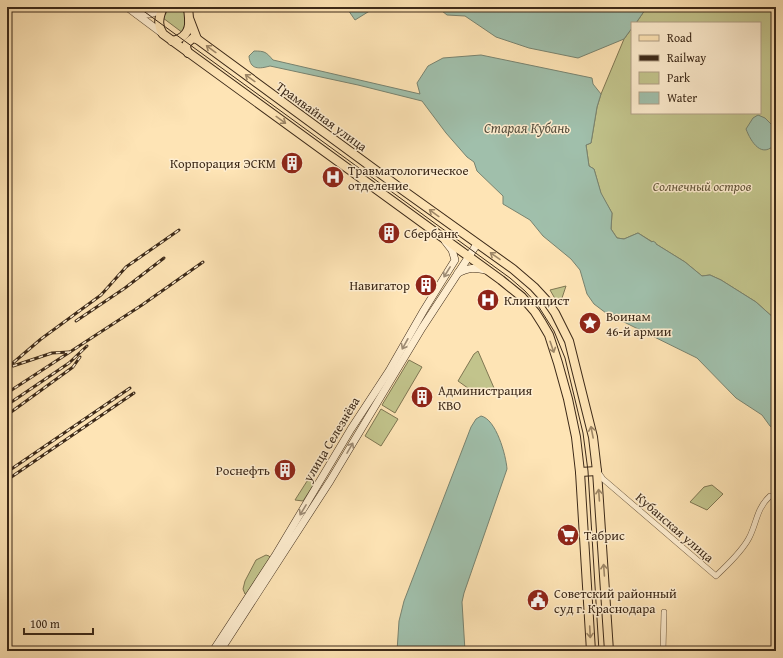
<svg xmlns="http://www.w3.org/2000/svg" width="783" height="658" font-family="'Gentium Book Plus',serif">
  <rect width="100%" height="100%" fill="#fee4b5"/>
  <filter id="stains"><feTurbulence type="fractalNoise" baseFrequency=".005" numOctaves="4"/><feColorMatrix values="0 0 0 0 .2 0 0 0 0 .09 0 0 0 0 .02 0 0 0 .5 -.17"/></filter>
  <radialGradient id="worn" r=".72"><stop offset=".6" stop-color="#630" stop-opacity="0"/><stop offset="1" stop-color="#630" stop-opacity=".3"/></radialGradient>
  <g fill="#c2c48c" stroke="#7f7652">
    <path d="M647 7H776V320L756 302 721 280 710 275 702 276 685 262 638 233 624 239 617 238 611 229 612 213 601 194 594 169 589 166 586 145 591 143 597 107 601 94 624 39 632 28V113H760V23H636Z"/>
    <path d="M176 8C190 12 186 22 183 33L163 18 168 10Z"/>
    <path d="M566 286 560 304 557 302 550 290Z"/>
    <path d="M478 351 494 388 479 396 458 381 474 354Z"/>
    <path d="M409 360 422 367 395 413 382 405Z"/>
    <path d="M381 409 398 419 381 446 365 436Z"/>
    <path d="M309 478 314 484 303 501 295 500Z"/>
    <path d="M712 485 723 494 707 510 690 502 704 487Z"/>
    <path d="M266 555 269 556 271 558 248 595 245 594 243 589 245 581 256 560Z"/>
  </g>
  <g fill="#a0bfab" stroke="#788370">
    <path d="M346 7H376L355 20Z"/>
    <path d="M437 7H647L636 23H632V28L624 39 578 58 529 48 496 37 465 16 447 15Z"/>
    <path d="M254 51C265 51 266 52 273 60L420 94 417 83 428 66 443 58 481 55 592 78 593 84 601 94 597 107 591 143 586 145 589 166 594 169 601 193 612 213 611 229 617 238 624 239 638 233 652 242 653 241 656 243V244L685 262 702 276 710 275 721 280 756 302 776 320V430L770 426 762 415 736 398 697 358 630 325 606 313 594 304 587 294 580 270 571 259 543 236 530 220 503 204V196L477 171 474 162 467 157 446 133 422 101 358 85 270 66C259 69 250 70 249 56Z"/>
    <path d="M758 115 765 118 776 129V143C762 160 751 142 746 129L753 118Z"/>
    <path d="M481 416C496 419 506 455 507 469L464 593 462 602 465 651H397L399 621 404 601 471 427 476 419Z"/>
  </g>
  <g fill="none" stroke-linecap="round" stroke-linejoin="round">
    <g stroke="#6c583f" stroke-width="6">
      <g id="minor">
        <path d="M598 472 603 479 716 576C727 565 741 553 749 538 757 523 756 509 770 496L776 497"/>
        <path d="M663 651 664 612"/>
      </g>
    </g>
    <g stroke="#6c583f" stroke-width="8">
      <g id="tertiary">
        <path d="M127 7 163 34"/>
        <path d="M137 14H150L162 10"/>
      </g>
    </g>
    <g stroke="#3c2918" stroke-width="8">
      <g id="secondary">
        <path d="M458 273C470 267 474 268 486 270"/>
        <path d="M213 651 275 556 351 429 389 371 424 310 455 260 452 250 445 241"/>
        <path d="M220 651 330 481 422 328 477 244"/>
      </g>
    </g>
    <g stroke="#3c2918" stroke-width="10">
      <g id="primary">
        <path d="M163 7C159 17 157 26 163 34L501 280 522 297 535 312 542 323 549 335 558 363 568 399 576 437 580 472 591 651"/>
        <path d="M188 7 189 18 197 39"/>
        <path d="M172 41C183 39 190 32 189 20"/>
        <path d="M188 53 186 47 187 43 193 38 197 39 404 191 513 269 534 287 546 300 555 313 569 341 593 437 597 471 609 651"/>
        <path d="M580 472 597 471"/>
      </g>
    </g>
    <use href="#minor" stroke="#feedcf" stroke-width="5"/>
    <use href="#tertiary" stroke="#feedcf" stroke-width="7"/>
    <use href="#secondary" stroke="#feedcf" stroke-width="7"/>
    <use href="#primary" stroke="#fee4b5" stroke-width="8"/>
    <path stroke="#3c2918" stroke-width="1" d="M138 7 510 278 525 291 537 304 554 331 565 358 583 433 588 471 599 651"/>
    <g stroke="#3c2918" stroke-width="3">
      <g id="rail">
        <path d="M7 196 8 195"/>
        <path d="M76 321 125 288 164 258"/>
        <path d="M13 366 52 353 69 352"/>
        <path d="M7 368 41 339 101 295 126 267 179 230"/>
        <path d="M7 393 142 305 203 262"/>
        <path d="M7 405 69 363 87 346"/>
        <path d="M7 415 73 367 80 357"/>
        <path d="M7 472 130 388"/>
        <path d="M7 480 134 393"/>
      </g>
    </g>
    <use href="#rail" stroke="#feedcf" stroke-width="1.5" stroke-dasharray="4.5" stroke-linecap="butt"/>
  </g>
  <defs><path id="oneway-shaft" d="M-6 0H5M1.5-3L5.5 0L1.5 3" fill="none" stroke-width="1.6" stroke-linecap="round" stroke-linejoin="round"/></defs>
  <g stroke="#9d8666">
    <use href="#oneway-shaft" transform="translate(211 49) rotate(-144)"/>
    <use href="#oneway-shaft" transform="translate(250 78) rotate(-144)"/>
    <use href="#oneway-shaft" transform="translate(281 120) rotate(36)"/>
    <use href="#oneway-shaft" transform="translate(434 213) rotate(-144)"/>
    <use href="#oneway-shaft" transform="translate(495 256) rotate(-145)"/>
    <use href="#oneway-shaft" transform="translate(552 347) rotate(71)"/>
    <use href="#oneway-shaft" transform="translate(592 432) rotate(-101)"/>
    <use href="#oneway-shaft" transform="translate(599 495) rotate(-94)"/>
    <use href="#oneway-shaft" transform="translate(604 570) rotate(-94)"/>
    <use href="#oneway-shaft" transform="translate(590 632) rotate(87)"/>
  </g>
  <g stroke="#9d8b74">
    <use href="#oneway-shaft" transform="translate(447 272) rotate(122)"/>
    <use href="#oneway-shaft" transform="translate(405 344) rotate(119)"/>
    <use href="#oneway-shaft" transform="translate(350 448) rotate(-60)"/>
    <use href="#oneway-shaft" transform="translate(303 510) rotate(121)"/>
  </g>
  <defs>
    <g id="building-disc" transform="scale(1.15)"><circle r="9.5" fill="#8f2418" stroke="#feedcf"/><path d="M-4-6H4V6H1V3H-1V6H-4ZM-2.5-4.3h1.7v1.8h-1.7ZM.8-4.3h1.7v1.8H.8ZM-2.5-1h1.7V.8h-1.7ZM.8-1h1.7V.8H.8Z" fill="#fff"/></g>
    <g id="hospital-disc" transform="scale(1.15)"><circle r="9.5" fill="#8f2418" stroke="#feedcf"/><path d="M-5-5h3v3.5h4V-5h3V5h-3V1.5h-4V5h-3Z" fill="#fff"/></g>
    <g id="sight-disc" transform="scale(1.15)"><circle r="9.5" fill="#8f2418" stroke="#feedcf"/><path d="M0-6L1.8-2.2L6-1.7L2.9 1.2L3.7 5.4L0 3.3L-3.7 5.4L-2.9 1.2L-6-1.7L-1.8-2.2Z" fill="#fff"/></g>
    <g id="supermarket-disc" transform="scale(1.15)"><circle r="9.5" fill="#8f2418" stroke="#feedcf"/><path d="M-6-5.5h2.5l.6 2H6L4.5 2H-2.5L-4.4-4H-6ZM-1.5 3.2a1.3 1.3 0 1 0 .1 0ZM3 3.2a1.3 1.3 0 1 0 .1 0Z" fill="#fff"/></g>
    <g id="civic-disc" transform="scale(1.15)"><circle r="9.5" fill="#8f2418" stroke="#feedcf"/><path d="M-.6-6.5H3V-4.5H.6V-3L4-1V1h2V6H-6V1h2V-1L-.6-3ZM-1.2 2.5V6h2.4V2.5Z" fill="#fff"/></g>
  </defs>
  <g fill-rule="evenodd">
    <use href="#building-disc" x="292" y="163"/>
    <use href="#hospital-disc" x="333" y="177"/>
    <use href="#building-disc" x="389" y="233"/>
    <use href="#building-disc" x="426" y="285"/>
    <use href="#hospital-disc" x="488" y="300"/>
    <use href="#sight-disc" x="590" y="323"/>
    <use href="#building-disc" x="422" y="397"/>
    <use href="#building-disc" x="285" y="470"/>
    <use href="#supermarket-disc" x="568" y="535"/>
    <use href="#civic-disc" x="538" y="600"/>
  </g>
  <g text-anchor="middle" stroke-width="3" stroke-linejoin="round" paint-order="stroke">
    <g font-size="13" fill="#3c2918" stroke="#feedcf">
      <text transform="translate(322 116) rotate(36)" y="5">Трамвайная улица</text>
      <text transform="translate(331 439) rotate(-59)" y="5">улица Селезнёва</text>
      <text transform="translate(675 527) rotate(41)" y="5">Кубанская улица</text>
    </g>
    <g font-size="13" fill="#3c2918" stroke="#feedcf" text-anchor="start">
      <text x="276" y="168" text-anchor="end">Корпорация ЭСКМ</text>
      <text x="348" y="175">Травматологическое<tspan x="348" dy="15">отделение</tspan></text>
      <text x="404" y="238">Сбербанк</text>
      <text x="410" y="290" text-anchor="end">Навигатор</text>
      <text x="504" y="305">Клиницист</text>
      <text x="606" y="321">Воинам<tspan x="606" dy="15">46-й армии</tspan></text>
      <text x="438" y="395">Администрация<tspan x="438" dy="15">КВО</tspan></text>
      <text x="270" y="475" text-anchor="end">Роснефть</text>
      <text x="584" y="540">Табрис</text>
      <text x="554" y="598">Советский районный<tspan x="554" dy="15">суд г. Краснодара</tspan></text>
    </g>
    <g font-size="13" font-style="italic" fill="#5e5035" stroke="#feedcf">
      <text x="702" y="191">Солнечный остров</text>
    </g>
    <g font-size="14" font-style="italic" fill="#554e3d" stroke="#feedcf">
      <text x="527" y="133">Старая Кубань</text>
    </g>
  </g>
  <rect width="783" height="658" fill="none" stroke="#fee4b5" stroke-width="24"/>
  <rect x="8" y="8" width="767" height="642" fill="none" stroke="#3c2918" stroke-width="2"/>
  <rect x="12" y="12" width="759" height="634" fill="none" stroke="#3c2918"/>
  <rect x="631" y="22" width="130" height="92" fill="#feedcf" stroke="#b09f86"/>
  <rect x="639" y="35" width="20" height="6" fill="#fee4b5" stroke="#b09f86"/>
  <text x="667" y="42" font-size="12" fill="#3c2918">Road</text>
  <rect x="639" y="55" width="20" height="6" fill="#3c2918" stroke="#b09f86"/>
  <text x="667" y="62" font-size="12" fill="#3c2918">Railway</text>
  <rect x="639" y="72" width="20" height="12" fill="#c2c48c" stroke="#b09f86"/>
  <text x="667" y="82" font-size="12" fill="#3c2918">Park</text>
  <rect x="639" y="92" width="20" height="12" fill="#a0bfab" stroke="#b09f86"/>
  <text x="667" y="102" font-size="12" fill="#3c2918">Water</text>
  <path d="M24 628v6h69v-6" fill="none" stroke="#3c2918" stroke-width="2"/>
  <text x="30" y="628" font-size="12" fill="#3c2918" stroke="#feedcf" stroke-width="3" paint-order="stroke">100 m</text>
  <rect width="100%" height="100%" filter="url(#stains)"/>
  <rect width="100%" height="100%" fill="url(#worn)"/>
</svg>
